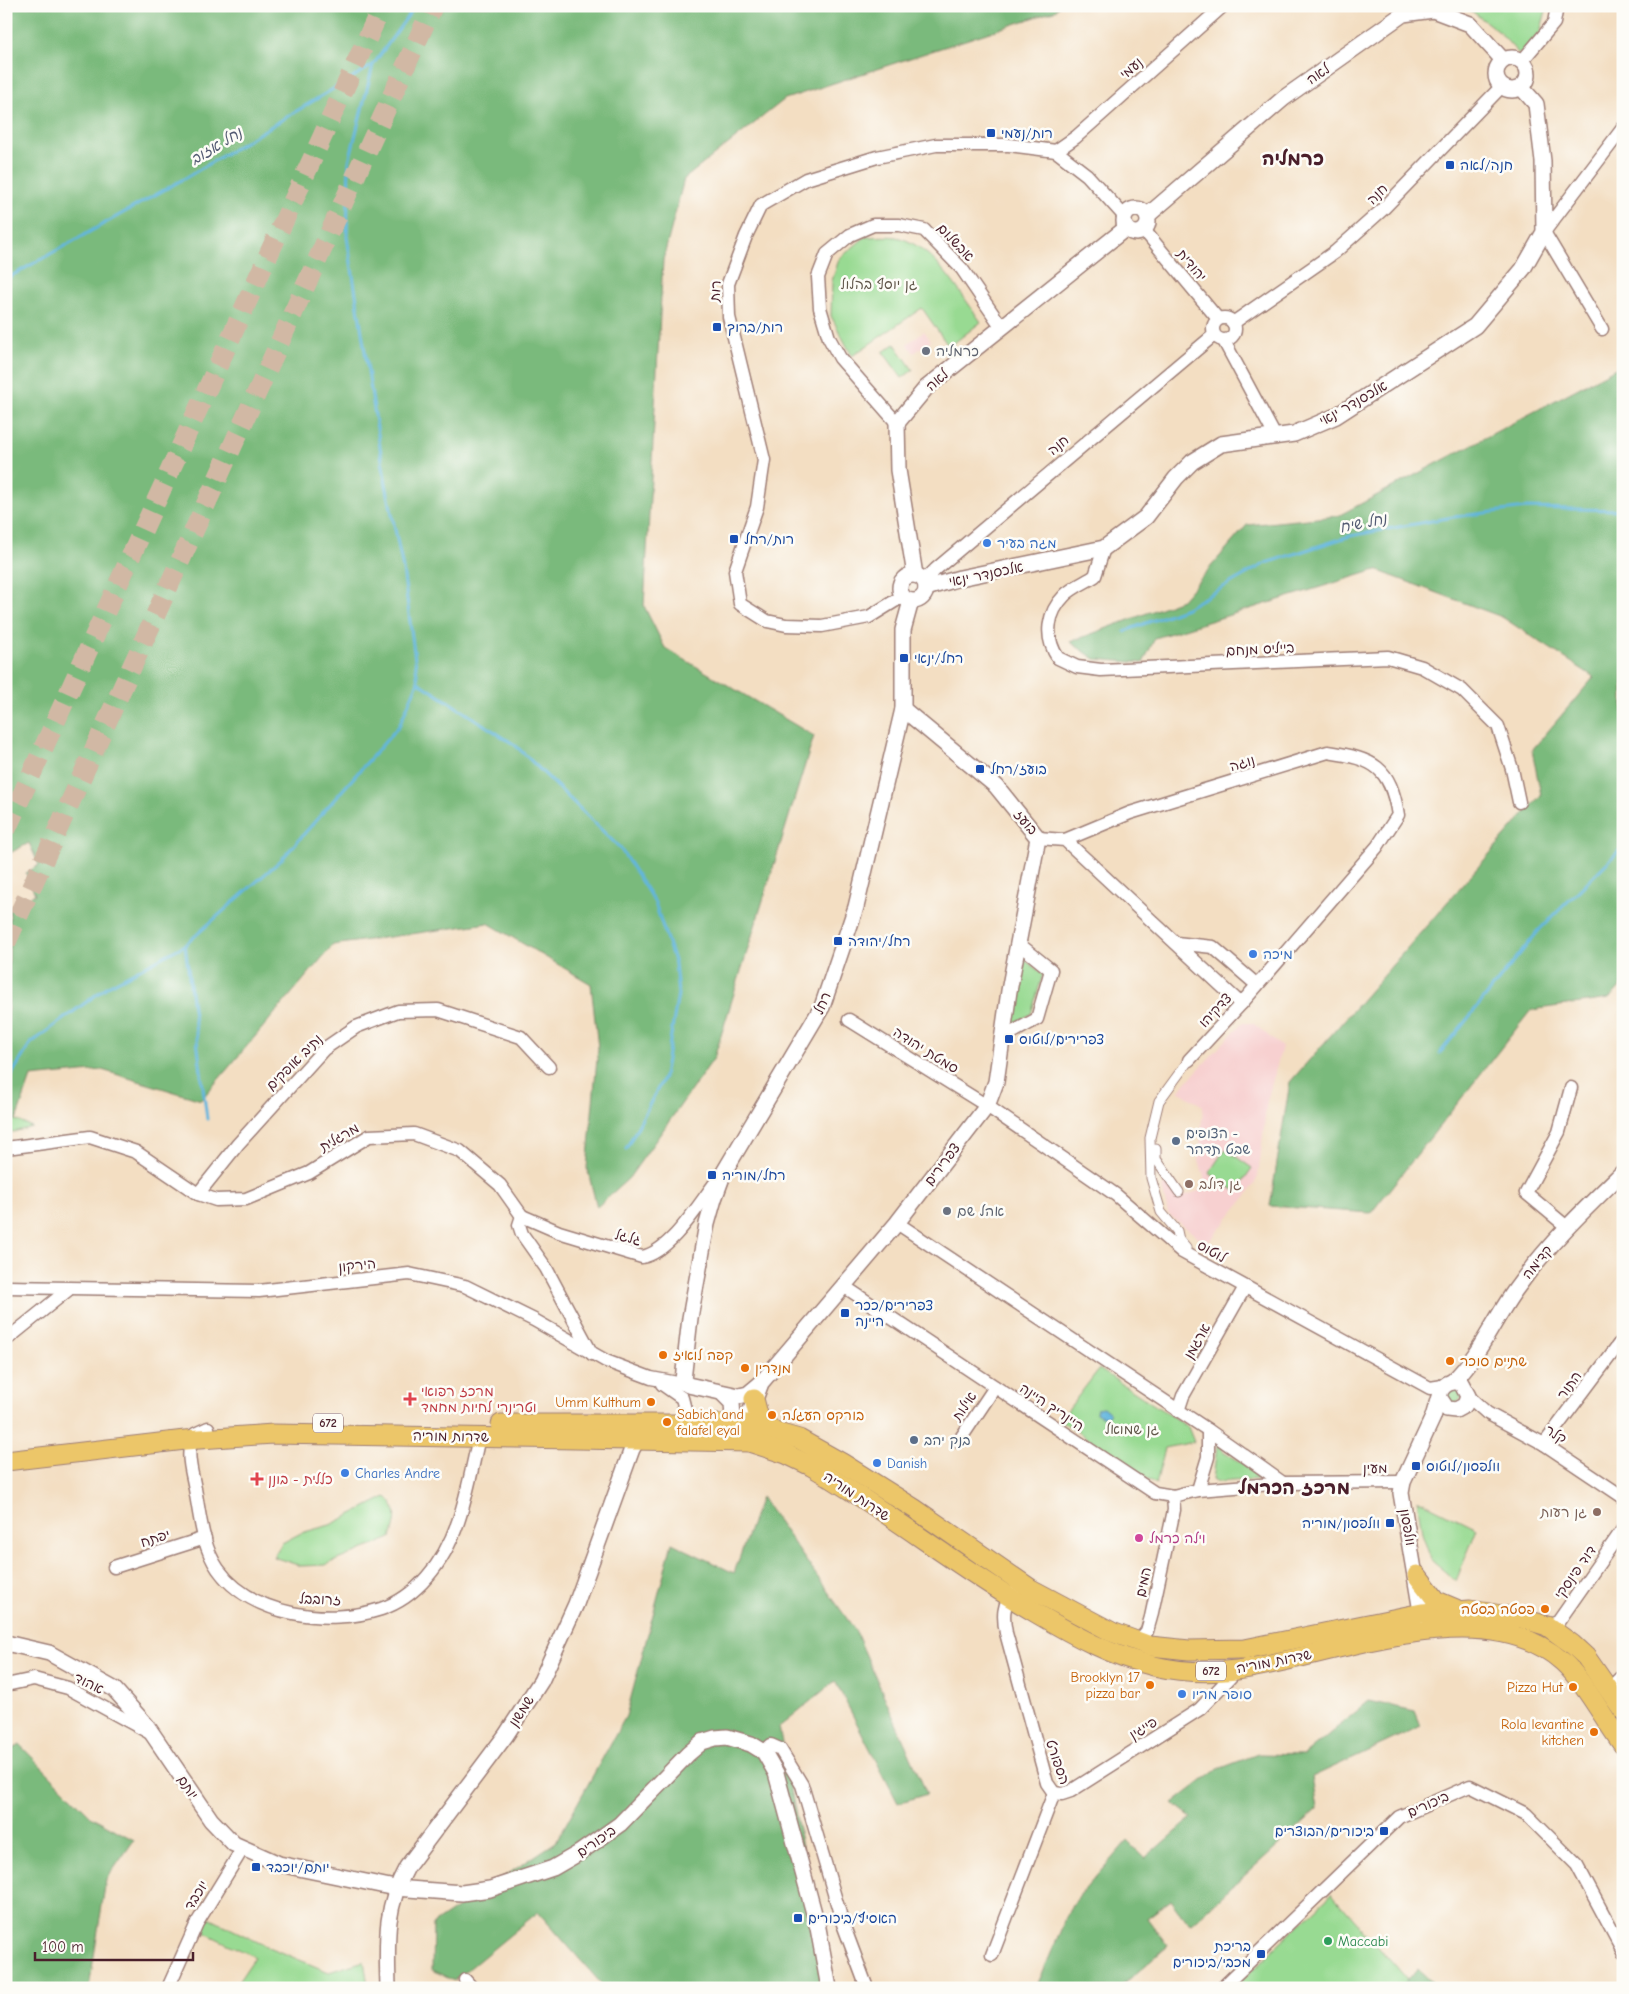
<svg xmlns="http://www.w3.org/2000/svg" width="1629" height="1994" font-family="'Comic Neue','Playpen Sans Hebrew',sans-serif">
  <rect width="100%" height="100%" fill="#fdfcf7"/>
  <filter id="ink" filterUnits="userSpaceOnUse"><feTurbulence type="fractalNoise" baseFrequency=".02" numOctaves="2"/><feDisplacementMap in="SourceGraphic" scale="10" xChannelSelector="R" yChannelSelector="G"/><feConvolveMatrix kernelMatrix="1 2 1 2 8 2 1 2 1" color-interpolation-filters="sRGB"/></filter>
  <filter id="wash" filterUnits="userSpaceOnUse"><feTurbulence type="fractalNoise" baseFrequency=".0096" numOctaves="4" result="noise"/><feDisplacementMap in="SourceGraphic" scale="20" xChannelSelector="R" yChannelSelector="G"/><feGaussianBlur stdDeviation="1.12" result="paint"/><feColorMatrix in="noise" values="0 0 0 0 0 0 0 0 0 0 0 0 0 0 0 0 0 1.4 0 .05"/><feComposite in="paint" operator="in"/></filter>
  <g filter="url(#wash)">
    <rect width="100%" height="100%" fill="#f3dec2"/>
    <g fill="#f7d0d0">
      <path d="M924 331 931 341 914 353 907 344Z"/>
      <path d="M1242 1023H1253L1282 1047 1267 1101 1258 1177 1249 1193 1207 1244 1168 1214 1162 1187 1169 1181 1177 1198 1207 1188 1199 1160 1203 1106 1178 1091Z"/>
    </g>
    <g fill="#98da92" stroke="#717c5e">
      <path d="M1465 6H1547V7L1540 33 1519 54 1498 31Z"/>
      <path d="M865 237C876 237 890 235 900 238 933 247 962 295 981 322L949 347 922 308 852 356 831 316 832 281 839 259Z"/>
      <path d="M895 344 913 370 902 378 883 352Z"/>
      <path d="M1025 960 1043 974 1031 1014 1012 1024Z"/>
      <path d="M6 1116 32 1127 6 1134Z"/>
      <path d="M1225 1149 1252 1168 1236 1191 1209 1173Z"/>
      <path d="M1099 1369 1188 1427 1194 1442 1165 1448 1156 1484 1060 1420Z"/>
      <path d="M1451 1386 1464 1394 1454 1407 1444 1393Z"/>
      <path d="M1221 1445 1223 1451 1259 1474 1258 1479 1218 1482 1213 1479 1217 1446Z"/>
      <path d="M386 1497C400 1510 396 1521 391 1538L325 1565 301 1566 273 1557 282 1543 301 1533 330 1525Z"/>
      <path d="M1417 1499 1477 1529 1456 1581 1431 1560 1422 1533Z"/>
      <path d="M1332 1894 1414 1988H1233Z"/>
      <path d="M207 1917 268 1947 329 1972 364 1961 368 1985 358 1988H234L255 1957 201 1931Z"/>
    </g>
    <g fill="#7aba7c" stroke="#626c54">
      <path d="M6 6H1060L1054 11 785 99 684 179 663 260 644 606 665 648 814 736 714 1058 629 1178 597 1207 587 1168 598 1048 591 984 488 923 333 945 201 1100 102 1070 31 1077 16 1120 6 1116 10 908 35 894 26 873 39 865 29 843 6 855Z"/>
      <path d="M1623 360V984L1609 999 1531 1010 1371 1213 1270 1206 1290 1082 1541 795 1532 750 1594 677 1502 617 1376 570 1155 638 1143 663 1095 659 1070 642 1182 600 1247 525 1338 516 1616 368Z"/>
      <path d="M761 1497 855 1630 927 1794 898 1803 835 1681 779 1727 829 1988H605L538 1912 454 1981 432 1970 433 1924 556 1842 626 1716 672 1543 734 1573Z"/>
      <path d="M1369 1701 1415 1711 1421 1726 1312 1777 1317 1810 1190 1925 1171 1900 1147 1918 1168 1946 1119 1988H1036L1072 1904 1127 1841 1145 1859 1192 1818 1173 1803 1216 1770 1258 1754 1304 1755Z"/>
      <path d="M20 1745 92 1817 134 1840 106 1880 89 1988H6V1752Z"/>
      <path d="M1418 1969 1438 1988H1399Z"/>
    </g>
    <path fill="#62b6de" stroke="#566a84" d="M1103 1407 1110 1413 1107 1416H1101L1096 1413 1097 1408Z"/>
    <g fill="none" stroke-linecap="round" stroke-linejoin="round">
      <g stroke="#62b6de" stroke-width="3">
        <path d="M6 279 187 177 373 65 415 6"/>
        <path d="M1125 631 1186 608 1266 563 1350 536 1453 517 1526 508 1623 510"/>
        <path d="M418 682 515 745 620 848 655 903 675 964 678 994 664 1077 626 1149"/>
        <path d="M185 945 207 1119"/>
        <path d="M1440 1053 1540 929 1623 847"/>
        <path d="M6 1084 31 1043 108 986 185 945 281 860 399 726 418 682 403 569 385 479 347 237 349 161 373 65"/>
      </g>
    </g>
  </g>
  <g filter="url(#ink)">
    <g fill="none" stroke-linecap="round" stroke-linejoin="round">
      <g stroke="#d1b8a4" stroke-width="20" stroke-dasharray="20 10" stroke-linecap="butt">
        <path d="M6 830 382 6"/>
        <path d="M6 943 433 6"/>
      </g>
      <g stroke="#9e7e76" stroke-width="11">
        <g id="pedestrian">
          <path d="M1156 1149V1159L1179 1192"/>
          <path d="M1182 1252 1186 1248 1179 1240 1177 1231 1161 1212 1151 1178 1150 1138 1159 1101 1189 1060"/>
        </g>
      </g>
      <g stroke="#9e7e76" stroke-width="15">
        <g id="minor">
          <path d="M1522 61 1554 23 1557 6"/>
          <path d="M1056 151 1076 137 1223 6"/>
          <path d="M1144 230 1218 319"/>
          <circle cx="1224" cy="329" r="11"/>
          <path d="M1233 323 1335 252 1382 210 1502 86"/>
          <path d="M1602 329 1544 232 1623 128"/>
          <path d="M1224 341 1276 438"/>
          <path d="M897 423 840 358 829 338 820 308 818 277 827 254 850 235 873 225H899L924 230 962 269 1001 326"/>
          <path d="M1104 548 1095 576C1086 582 1073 587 1065 595 1047 613 1044 637 1058 658L1077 667 1101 670 1388 657 1422 667 1462 690 1498 726 1512 769 1519 802"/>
          <path d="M924 581 936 569 1214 335"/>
          <path d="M903 596 869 617 822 626 786 625 767 621 740 604 735 571 757 507 764 460 729 317 728 284 746 236 761 205 806 179 877 157 936 145H1009L1056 151 1087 175 1125 217"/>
          <path d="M1038 838 1065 840 1241 1004"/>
          <path d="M1065 840 1130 813 1328 752C1374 759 1390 766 1398 815L1377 847 1241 1004 1189 1060"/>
          <path d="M1176 943 1213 947 1257 985"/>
          <path d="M849 1020 987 1106 1116 1195 1182 1252 1430 1388 1443 1386"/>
          <path d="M1002 1038 1037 1019 1051 970 1019 944"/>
          <path d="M6 1148 90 1137 136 1152 198 1194 216 1200 246 1199 309 1173 369 1136 414 1134 460 1151 500 1185 522 1216"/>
          <path d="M198 1194 238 1144 324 1049 356 1027 398 1011 438 1010 521 1037 549 1067"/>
          <path d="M522 1216 559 1232 642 1257C672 1251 700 1202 719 1178"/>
          <path d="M522 1216 519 1225 522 1234 546 1268 592 1354"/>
          <path d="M897 1223 1208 1430 1283 1483"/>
          <path d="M1567 1227 1526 1193 1559 1132 1571 1088"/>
          <path d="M6 1287 259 1291 409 1274 465 1286 534 1320 606 1361 651 1378 688 1385"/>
          <path d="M845 1287 1155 1493 1173 1496 1198 1490 1283 1483 1403 1482"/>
          <path d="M6 1340 68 1290"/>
          <path d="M662 1384 682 1398 689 1425"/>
          <path d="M1468 1396 1487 1413 1544 1444 1623 1497"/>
          <path d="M1178 1411 1183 1396 1245 1287"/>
          <path d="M208 1428 195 1434C184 1451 192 1471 195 1489 200 1515 202 1546 218 1569 251 1616 329 1626 381 1609 399 1603 415 1591 427 1577 461 1539 468 1485 479 1437"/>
          <path d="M959 1441 995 1387"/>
          <path d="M1544 1444 1619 1344"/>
          <path d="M1198 1490 1208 1457V1430"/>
          <path d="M114 1567 205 1538"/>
          <path d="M1014 1592C1002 1604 1003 1618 1006 1633L1047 1783 1054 1793"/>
          <path d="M1547 1626 1558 1622 1623 1529"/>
          <path d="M1138 1642 1147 1631 1151 1617 1174 1510 1173 1496"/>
          <path d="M6 1685 34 1679 68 1688 150 1733"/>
          <path d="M1610 1692 1613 1685 1623 1675"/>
          <path d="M764 1752 771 1745 780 1749 802 1785 843 1924 867 1988"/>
          <path d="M1054 1793 1062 1794 1071 1791 1200 1709 1237 1670"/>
          <path d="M992 1955 1054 1793"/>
          <path d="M465 1980 472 1988"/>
          <path d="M168 1988 197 1923 243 1848"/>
          <path d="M1222 1988 1399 1817 1470 1786 1526 1814 1577 1865 1623 1951"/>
        </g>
      </g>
      <g stroke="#9e7e76" stroke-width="18">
        <g id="tertiary">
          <circle cx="1512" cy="74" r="16"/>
          <circle cx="1136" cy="221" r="12"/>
          <path d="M1147 216 1284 98 1403 14 1433 10 1470 24 1503 60"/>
          <path d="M915 575 898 470 897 423 926 388 1126 228"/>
          <circle cx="913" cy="588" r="13"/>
          <path d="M926 588 960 578 1104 548 1146 517 1176 478 1192 462 1221 444 1294 434 1336 416 1475 326 1523 269 1544 232 1543 161 1536 104 1521 87"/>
          <path d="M1452 1382C1481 1355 1495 1316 1519 1285 1549 1243 1586 1208 1623 1172"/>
          <path d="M760 1384 748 1394 739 1396 688 1385 683 1380 690 1318 707 1224 714 1199 724 1172 822 1007 856 907 903 709V630L911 601"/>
          <path d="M722 1393 732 1403 734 1433"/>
          <path d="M751 1410 761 1383 897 1223 987 1106 996 1082 1009 991 1038 838 996 786 903 709"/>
          <path d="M1423 1623 1401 1493 1403 1482 1433 1417 1441 1390C1446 1382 1453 1381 1461 1383L1468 1396 1465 1405 1456 1410 1447 1409 1439 1397"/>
          <path d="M6 1643 49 1653 114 1689 147 1726 211 1820 234 1844 279 1864 395 1888 462 1893 490 1889 553 1868 579 1853 620 1824 688 1754 702 1742 715 1738 727 1737 751 1744 764 1752 776 1773 818 1928 829 1988"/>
          <path d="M388 1988C387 1942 384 1908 407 1867L506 1735 541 1681 576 1604 632 1449 641 1433"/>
        </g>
      </g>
      <g stroke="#9e7e76" stroke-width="21">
        <g id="primary">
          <path d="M754 1399 759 1418 772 1430"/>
          <path d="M501 1424H747L799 1439 842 1463 915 1509 1031 1589 1112 1632 1150 1646 1189 1650 1245 1649 1422 1613 1470 1610 1521 1618 1547 1626 1572 1644 1586 1657 1623 1710"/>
          <path d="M6 1461 185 1440 273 1434 749 1442 786 1454 811 1466C888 1511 959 1568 1036 1613 1073 1635 1111 1656 1154 1666 1180 1672 1210 1673 1237 1670 1330 1658 1483 1589 1563 1662 1583 1680 1606 1722 1623 1745"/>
          <path d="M1417 1575 1437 1601 1456 1609"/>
        </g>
      </g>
      <use href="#pedestrian" stroke="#fff" stroke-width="9"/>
      <use href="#minor" stroke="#fff" stroke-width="12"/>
      <use href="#tertiary" stroke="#fff" stroke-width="15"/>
      <use href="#primary" stroke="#ecc669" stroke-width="19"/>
    </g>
  </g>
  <g fill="#1a4fb4" stroke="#fdfcf7" stroke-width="2">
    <rect x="986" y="128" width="10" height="10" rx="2.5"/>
    <rect x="1445" y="160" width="10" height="10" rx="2.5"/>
    <rect x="712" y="322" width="10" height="10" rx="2.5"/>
    <rect x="729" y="534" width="10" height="10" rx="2.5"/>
    <rect x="899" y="653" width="10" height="10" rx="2.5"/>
    <rect x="975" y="764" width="10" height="10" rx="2.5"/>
    <rect x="833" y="936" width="10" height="10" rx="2.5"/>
    <rect x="1004" y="1034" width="10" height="10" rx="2.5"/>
    <rect x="707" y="1170" width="10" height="10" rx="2.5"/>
    <rect x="840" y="1308" width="10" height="10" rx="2.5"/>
    <rect x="1411" y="1461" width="10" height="10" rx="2.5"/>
    <rect x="1385" y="1518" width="10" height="10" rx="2.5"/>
    <rect x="1379" y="1826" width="10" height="10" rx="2.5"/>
    <rect x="251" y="1862" width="10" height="10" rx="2.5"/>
    <rect x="793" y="1913" width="10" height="10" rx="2.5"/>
    <rect x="1256" y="1949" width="10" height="10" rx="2.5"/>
  </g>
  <g fill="#6b7280" stroke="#fdfcf7" stroke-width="2">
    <circle cx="926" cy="351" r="5"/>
    <circle cx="947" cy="1211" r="5"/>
  </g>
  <g fill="#3f7fe0" stroke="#fdfcf7" stroke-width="2">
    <circle cx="987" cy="543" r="5"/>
    <circle cx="1253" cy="954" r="5"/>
    <circle cx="877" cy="1463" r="5"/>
    <circle cx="345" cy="1473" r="5"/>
    <circle cx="1182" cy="1694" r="5"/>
  </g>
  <g fill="#5c6f8a" stroke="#fdfcf7" stroke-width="2">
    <circle cx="1176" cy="1141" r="5"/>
    <circle cx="914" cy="1440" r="5"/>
  </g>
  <g fill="#8d6e63" stroke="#fdfcf7" stroke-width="2">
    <circle cx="1189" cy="1184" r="5"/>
    <circle cx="1597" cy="1512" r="5"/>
  </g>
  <g fill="#e8710a" stroke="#fdfcf7" stroke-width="2">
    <circle cx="663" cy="1355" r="5"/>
    <circle cx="1450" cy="1361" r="5"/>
    <circle cx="745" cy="1368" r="5"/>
    <circle cx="651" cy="1402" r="5"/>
    <circle cx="772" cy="1415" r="5"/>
    <circle cx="667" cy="1422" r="5"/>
    <circle cx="1545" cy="1609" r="5"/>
    <circle cx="1150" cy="1685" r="5"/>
    <circle cx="1573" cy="1687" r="5"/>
    <circle cx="1594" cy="1732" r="5"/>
  </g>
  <g fill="#e0444e" stroke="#fdfcf7" stroke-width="2">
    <path d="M407.5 1391.5h5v5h5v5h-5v5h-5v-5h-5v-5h5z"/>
    <path d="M254.5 1471.5h5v5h5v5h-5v5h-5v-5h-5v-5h5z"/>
  </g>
  <circle fill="#d1479c" stroke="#fdfcf7" stroke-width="2" cx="1139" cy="1538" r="5"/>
  <circle fill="#2e9e5b" stroke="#fdfcf7" stroke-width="2" cx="1328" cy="1941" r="5"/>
  <g text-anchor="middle" stroke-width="5" stroke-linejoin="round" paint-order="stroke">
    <g fill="#fdfcf7" stroke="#806168" stroke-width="1">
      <rect x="313" y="1413.5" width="30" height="19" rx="4"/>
      <rect x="1196" y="1661.5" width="30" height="19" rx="4"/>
    </g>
    <g font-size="12" font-weight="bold" fill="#4a1f2b">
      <text x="328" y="1427">672</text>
      <text x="1211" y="1675">672</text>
    </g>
    <g font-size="14" fill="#4a1f2b" stroke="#fdfcf7">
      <text transform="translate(1131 68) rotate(-41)" y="5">נעמי</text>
      <text transform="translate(1318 74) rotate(-35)" y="5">לאה</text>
      <text transform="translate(1377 194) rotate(-45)" y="5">חנה</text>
      <text transform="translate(956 242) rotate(46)" y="5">אבשלום</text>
      <text transform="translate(1192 265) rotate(50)" y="5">יהודית</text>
      <text transform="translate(715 291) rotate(-86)" y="5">רות</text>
      <text transform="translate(937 380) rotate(-41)" y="5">לאה</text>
      <text transform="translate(1353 403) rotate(-30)" y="5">אלכסנדר ינאי</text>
      <text transform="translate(1058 445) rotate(-40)" y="5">חנה</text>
      <text transform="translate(986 574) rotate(-12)" y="5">אלכסנדר ינאי</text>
      <text transform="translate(1260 649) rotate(-3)" y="5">בייליס מנחם</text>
      <text transform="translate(1242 763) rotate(-17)" y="5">נוגה</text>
      <text transform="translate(1026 822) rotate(49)" y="5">בועז</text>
      <text transform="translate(822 1003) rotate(-66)" y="5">רחל</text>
      <text transform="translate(1215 1010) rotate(-47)" y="5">צדקיהו</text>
      <text transform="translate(926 1050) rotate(32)" y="5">סמטת יהודה</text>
      <text transform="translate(294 1062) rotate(-45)" y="5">נתיב אופקים</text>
      <text transform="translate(339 1137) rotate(-30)" y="5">מרגלית</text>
      <text transform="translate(942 1164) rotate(-53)" y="5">צפרירים</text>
      <text transform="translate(628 1237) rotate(14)" y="5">גלגל</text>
      <text transform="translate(1212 1251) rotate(29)" y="5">לוטוס</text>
      <text transform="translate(1537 1262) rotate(-51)" y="5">קדימה</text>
      <text transform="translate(357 1265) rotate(-6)" y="5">הירקון</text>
      <text transform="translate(1197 1341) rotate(-60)" y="5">ארגמן</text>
      <text transform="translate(1569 1385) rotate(-54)" y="5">התור</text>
      <text transform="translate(964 1406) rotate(-56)" y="5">אילות</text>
      <text transform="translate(1052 1407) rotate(34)" y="5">היינריך היינה</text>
      <text transform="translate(1556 1434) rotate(32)" y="5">קלר</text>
      <text transform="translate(451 1436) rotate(1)" y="5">שדרות מוריה</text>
      <text transform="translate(1375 1468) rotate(-1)" y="5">מעין</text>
      <text transform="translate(857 1496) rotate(34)" y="5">שדרות מוריה</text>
      <text transform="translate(1408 1527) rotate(80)" y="5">וולפסון</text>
      <text transform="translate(155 1538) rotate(-18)" y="5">יפתח</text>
      <text transform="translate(1575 1572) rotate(-55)" y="5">דוד פינסקי</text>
      <text transform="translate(1143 1582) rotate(-78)" y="5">המים</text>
      <text transform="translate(320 1599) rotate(2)" y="5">זרובבל</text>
      <text transform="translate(1274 1661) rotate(-11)" y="5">שדרות מוריה</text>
      <text transform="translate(89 1683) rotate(26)" y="5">אהוד</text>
      <text transform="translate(521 1711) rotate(-57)" y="5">שמשון</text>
      <text transform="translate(1143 1728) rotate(-32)" y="5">פייגין</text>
      <text transform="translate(1058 1762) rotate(71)" y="5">הספורט</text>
      <text transform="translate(188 1787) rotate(56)" y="5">יותם</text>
      <text transform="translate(1428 1804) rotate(-24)" y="5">ביכורים</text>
      <text transform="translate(596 1841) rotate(-35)" y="5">ביכורים</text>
      <text transform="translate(196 1895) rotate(-58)" y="5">יוכבד</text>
    </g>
    <g font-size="14" fill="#164399" stroke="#fdfcf7" text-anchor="start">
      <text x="1001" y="138">רות/נעמי</text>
      <text x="1460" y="170">חנה/לאה</text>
      <text x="727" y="332">רות/ברוך</text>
      <text x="744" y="544">רות/רחל</text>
      <text x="914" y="663">רחל/ינאי</text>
      <text x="990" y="774">בועז/רחל</text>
      <text x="848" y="946">רחל/יהודה</text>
      <text x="1019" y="1044">צפרירים/לוטוס</text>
      <text x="722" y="1180">רחל/מוריה</text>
      <text x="855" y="1310">צפרירים/ככר<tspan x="855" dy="16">היינה</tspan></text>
      <text x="1426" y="1471">וולפסון/לוטוס</text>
      <text x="1380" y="1528" text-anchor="end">וולפסון/מוריה</text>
      <text x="1374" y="1836" text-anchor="end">ביכורים/הבוצרים</text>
      <text x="266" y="1872">יותם/יוכבד</text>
      <text x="808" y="1923">האסיף/ביכורים</text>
      <text x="1251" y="1951" text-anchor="end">בריכת<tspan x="1251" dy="16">מכבי/ביכורים</tspan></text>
    </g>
    <g font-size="14" fill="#61574a" stroke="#fdfcf7">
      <text x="879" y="289">גן יוסף בהלול</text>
      <text x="1132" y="1434">גן שמואל</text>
    </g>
    <g font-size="14" fill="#5b616d" stroke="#fdfcf7" text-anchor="start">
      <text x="936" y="356">כרמליה</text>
      <text x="957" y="1216">אהל שם</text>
    </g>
    <g font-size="14" fill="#366cbe" stroke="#fdfcf7" text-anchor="start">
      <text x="997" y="548">מגה בעיר</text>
      <text x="1263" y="959">מיכה</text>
      <text x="887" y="1468">Danish</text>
      <text x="355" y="1478">Charles Andre</text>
      <text x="1192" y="1699">סופר מריו</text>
    </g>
    <g font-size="14" fill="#4e5e75" stroke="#fdfcf7" text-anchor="start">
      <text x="1186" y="1138">הצופים -<tspan x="1186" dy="16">שבט תדהר</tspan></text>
      <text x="924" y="1445">בנק יהב</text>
    </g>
    <g font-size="14" fill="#785e54" stroke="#fdfcf7" text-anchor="start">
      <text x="1199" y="1189">גן דולב</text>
      <text x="1587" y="1517" text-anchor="end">גן רעות</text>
    </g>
    <g font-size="14" fill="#c56008" stroke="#fdfcf7" text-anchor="start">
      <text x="673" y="1360">קפה לואיז</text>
      <text x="1460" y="1366">שתיים סוכר</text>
      <text x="755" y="1373">מנדרין</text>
      <text x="641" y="1407" text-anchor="end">Umm Kulthum</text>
      <text x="677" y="1419">Sabich and<tspan x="677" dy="16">falafel eyal</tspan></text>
      <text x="782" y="1420">בורקס העגלה</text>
      <text x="1535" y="1614" text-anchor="end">פסטה בסטה</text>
      <text x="1140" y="1682" text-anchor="end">Brooklyn 17<tspan x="1140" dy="16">pizza bar</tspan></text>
      <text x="1563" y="1692" text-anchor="end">Pizza Hut</text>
      <text x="1584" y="1729" text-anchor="end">Rola levantine<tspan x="1584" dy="16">kitchen</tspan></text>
    </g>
    <g font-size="14" fill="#be3a42" stroke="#fdfcf7" text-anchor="start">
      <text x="421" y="1396">מרכז רפואי<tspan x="421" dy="16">וטרינרי לחיות מחמד</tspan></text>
      <text x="268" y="1484">כללית - בונן</text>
    </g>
    <g font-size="14" fill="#b23c85" stroke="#fdfcf7" text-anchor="start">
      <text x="1149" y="1543">וילה כרמל</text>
    </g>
    <g font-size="14" fill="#27864d" stroke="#fdfcf7" text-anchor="start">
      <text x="1338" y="1946">Maccabi</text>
    </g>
    <g font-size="15" font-style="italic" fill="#545b73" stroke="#fdfcf7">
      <text transform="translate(216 146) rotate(-31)" y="5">נחל אזוב</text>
      <text transform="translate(1363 523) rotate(-12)" y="5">נחל שיח</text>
    </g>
    <g font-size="19" font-weight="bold" fill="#4a1f2b" stroke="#fdfcf7">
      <text x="1293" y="165">כרמליה</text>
      <text x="1294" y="1494">מרכז הכרמל</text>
    </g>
  </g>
  <rect width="1629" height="1994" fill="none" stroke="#fdfcf7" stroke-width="25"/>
  <path d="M35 1952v8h158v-8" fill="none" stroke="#4a1f2b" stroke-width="2.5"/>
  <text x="42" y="1952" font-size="15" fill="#4a1f2b" stroke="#fdfcf7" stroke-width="4" paint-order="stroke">100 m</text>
</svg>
